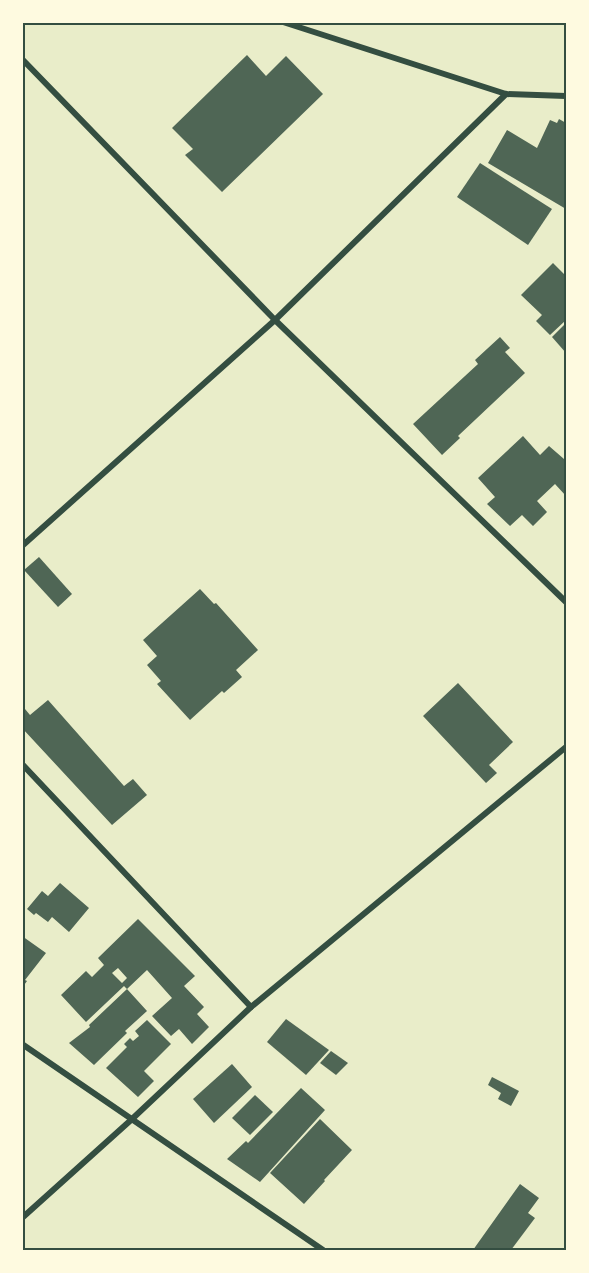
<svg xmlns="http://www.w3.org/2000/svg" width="589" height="1273" font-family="Commissioner,sans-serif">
  <rect width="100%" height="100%" fill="#e9edc9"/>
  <g fill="#4f6655" fill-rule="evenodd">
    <path d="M247 55 266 76 286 56 323 94 222 192 185 155 193 149 172 128Z"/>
    <path d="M559 119 566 123V209L488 163 507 130 537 148 550 120 557 123Z"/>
    <path d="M480 163 552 209 528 245 457 197Z"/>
    <path d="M553 263 565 275 566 273V320L550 335 536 321 542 315 521 295Z"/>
    <path d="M566 323V353L552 337Z"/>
    <path d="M500 337 510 348 505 352 525 373 458 436 460 438 442 455 413 424 478 364 475 360Z"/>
    <path d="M523 436 540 455 549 446 564 459 566 457V496L555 484 537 501 547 512 533 526 522 515 510 526 487 504 495 497 478 478Z"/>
    <path d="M39 557 72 594 58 607 24 570Z"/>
    <path d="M200 589 214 604 216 603 258 650 236 670 242 677 224 693 222 691 190 720 157 684 161 681 147 665 157 656 143 640Z"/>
    <path d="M458 683 513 742 489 765 497 773 486 783 423 716Z"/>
    <path d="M48 700 124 786 133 779 147 795 112 825 22 728V711L25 709 30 715Z"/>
    <path d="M60 883 89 908 69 932 52 917 48 922 36 913 34 915 27 909 42 891 48 896Z"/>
    <path d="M138 919 195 976 184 986 204 1007 197 1014 209 1027 192 1044 179 1029 171 1036 152 1016 172 998 147 970 127 989 124 986 86 1022 61 995 86 971 92 977 104 965 98 958ZM118 968 127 978 122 983 112 973Z"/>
    <path d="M22 936 46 953 25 980 27 981 22 988Z"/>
    <path d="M127 989 147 1011 125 1031 127 1033 94 1065 69 1043 90 1027 89 1025Z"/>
    <path d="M286 1019 329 1050 306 1075 267 1042Z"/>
    <path d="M147 1020 171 1044 144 1071 154 1081 138 1097 106 1068 127 1047 124 1044 130 1038 133 1041 139 1036 135 1031Z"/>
    <path d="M331 1051 348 1063 336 1075 320 1063Z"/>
    <path d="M232 1064 252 1087 214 1123 193 1099Z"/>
    <path d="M492 1077 519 1091 511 1106 498 1099 501 1093 488 1085Z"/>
    <path d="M301 1088 325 1110 260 1182 227 1159 246 1141 248 1143Z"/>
    <path d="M255 1095 273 1112 250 1135 232 1118Z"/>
    <path d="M320 1119 352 1150 324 1180 325 1181 304 1204 270 1173Z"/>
    <path d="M520 1184 539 1198 528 1213 535 1218 511 1250H473Z"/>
  </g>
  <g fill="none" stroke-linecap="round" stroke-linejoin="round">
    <g stroke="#344e41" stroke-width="6">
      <path d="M283 22 506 94 566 96"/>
      <path d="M22 59 275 320 566 602"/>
      <path d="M22 546 275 320 506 94"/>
      <path d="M22 764 251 1007"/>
      <path d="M22 1044 323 1250"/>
      <path d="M22 1218 131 1120 251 1007 566 747"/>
    </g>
  </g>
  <rect width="589" height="1273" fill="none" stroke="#fefae0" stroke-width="48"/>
  <rect x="24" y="24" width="541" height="1225" fill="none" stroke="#344e41" stroke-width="2"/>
</svg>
